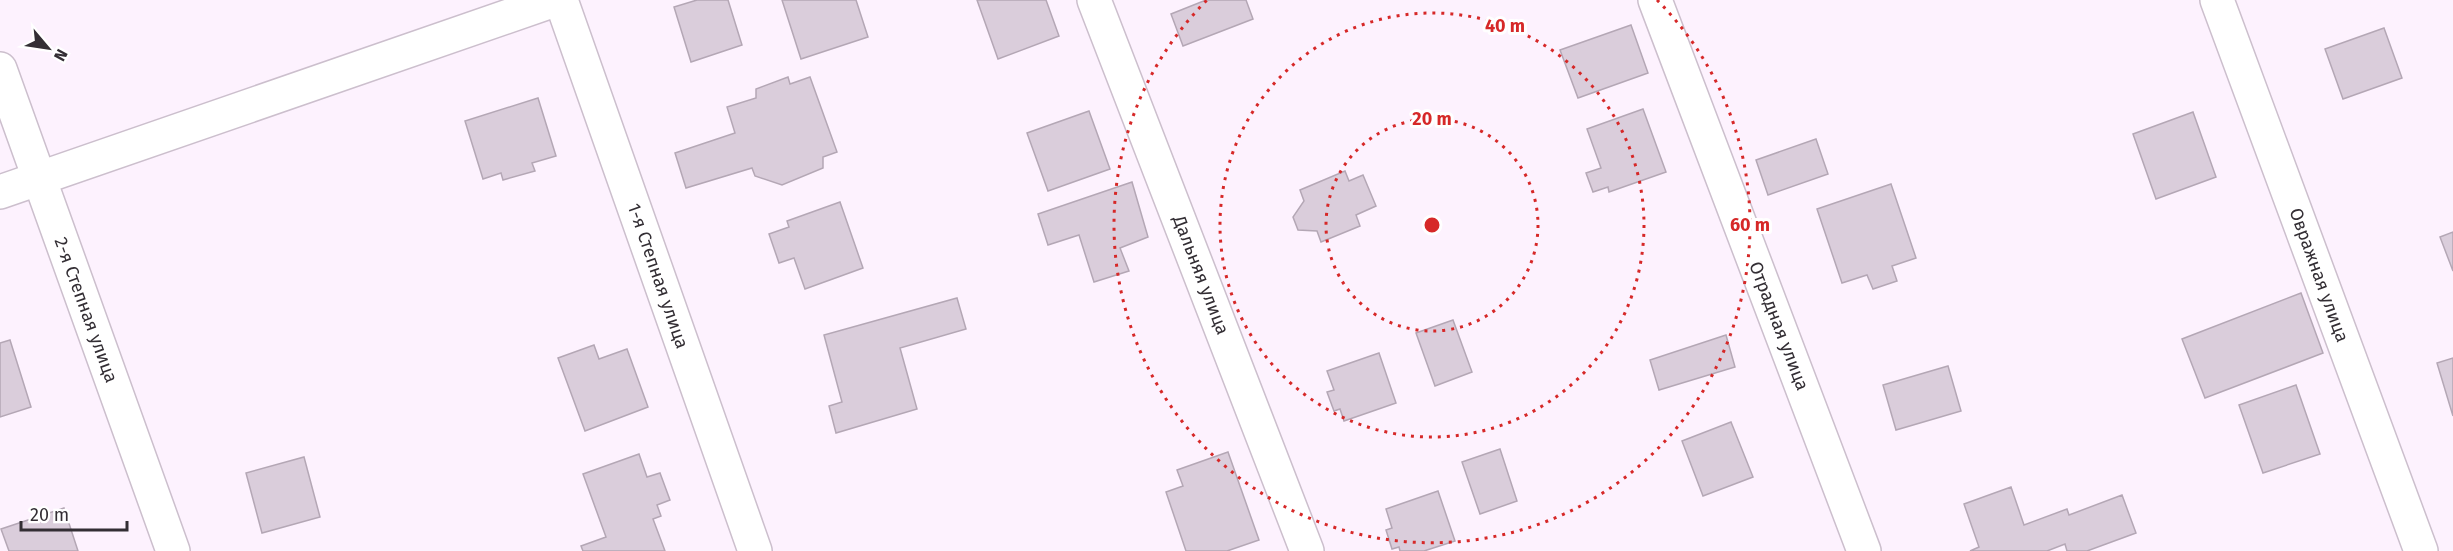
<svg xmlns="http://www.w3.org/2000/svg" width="2453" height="551" font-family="'Fira Sans',sans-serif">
  <rect width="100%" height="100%" fill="#fdf2fe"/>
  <g fill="#dacddb" stroke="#b4a7b5" stroke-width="1.5">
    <path d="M697 0H728L742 45 691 62 674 7Z"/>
    <path d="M782 0H856L868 37 801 59Z"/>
    <path d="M977 0H1046L1059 36 998 59Z"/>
    <path d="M1206 0H1246L1253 19 1183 46 1171 14Z"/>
    <path d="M1631 25 1648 73 1578 98 1560 50Z"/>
    <path d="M2384 28 2402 78 2343 99 2325 49Z"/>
    <path d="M788 77 790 84 810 77 837 152 823 157V168L782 185 755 176 752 168 686 188 675 153 735 133 727 107 756 98V89Z"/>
    <path d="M538 98 556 156 532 163 535 171 503 180 501 173 483 179 465 121Z"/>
    <path d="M1643 109 1666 172 1609 192 1608 187 1593 192 1586 173 1601 168 1587 129Z"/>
    <path d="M1089 111 1110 169 1048 191 1027 133Z"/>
    <path d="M2193 112 2216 177 2156 199 2133 134Z"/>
    <path d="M1816 139 1828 174 1768 195 1756 160Z"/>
    <path d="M1345 171 1349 181 1363 175 1376 206 1356 215 1360 226 1321 242 1317 231 1298 230 1293 217 1304 201 1300 190Z"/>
    <path d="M1132 182 1148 237 1120 248 1129 271 1094 282 1079 235 1048 245 1038 214Z"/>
    <path d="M1891 184 1916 258 1892 266 1897 281 1873 289 1867 275 1842 283 1817 209Z"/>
    <path d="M840 202 863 268 805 289 794 258 779 263 769 234 789 227 787 221Z"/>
    <path d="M2453 232V271L2440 237Z"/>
    <path d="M2301 293 2323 353 2205 398 2182 339Z"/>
    <path d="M957 298 966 329 900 348 917 409 836 433 829 406 842 402 824 335Z"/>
    <path d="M1453 320 1472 372 1435 386 1416 333Z"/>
    <path d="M1726 335 1735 367 1659 390 1650 360Z"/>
    <path d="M10 340 31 407 0 417V343Z"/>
    <path d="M594 345 599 359 627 349 648 407 585 431 558 358Z"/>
    <path d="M1379 353 1396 403 1344 421 1340 409 1334 411 1327 392 1334 390 1327 371Z"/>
    <path d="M2453 358V416L2437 363Z"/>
    <path d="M1948 366 1961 411 1896 430 1883 385Z"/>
    <path d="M2296 385 2320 454 2263 473 2239 405Z"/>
    <path d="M1731 422 1753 477 1703 496 1682 441Z"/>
    <path d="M1500 449 1517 501 1480 514 1462 462Z"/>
    <path d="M1228 452 1259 540 1227 551H1186L1166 492 1183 486 1177 470Z"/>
    <path d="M639 454 647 477 660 473 670 500 657 505 661 516 653 519 665 551H583L581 546 606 537 583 474Z"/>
    <path d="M304 457 320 517 262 533 246 473Z"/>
    <path d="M2011 487 2024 525 2067 509 2069 515 2122 495 2136 533 2087 551H2067L2065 544 2047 551H1970L1979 547 1964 504Z"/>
    <path d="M1438 491 1455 541 1424 551H1400L1399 547 1392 549 1386 530 1392 528 1386 509Z"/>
    <path d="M64 508 78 551H9L1 529Z"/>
  </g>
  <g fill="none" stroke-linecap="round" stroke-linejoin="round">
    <g stroke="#ccbfcd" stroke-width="36">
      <g id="street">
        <path d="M561 0 755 551"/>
        <path d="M1094 0 1307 551"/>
        <path d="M1655 0 1864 551"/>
        <path d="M2217 0 2421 551"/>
        <path d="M0 69 173 551"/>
        <path d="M0 192 555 0"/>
      </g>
    </g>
    <use href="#street" stroke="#fff" stroke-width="33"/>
  </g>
  <g fill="none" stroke="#d62828" stroke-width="3" stroke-dasharray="3 6">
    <circle cx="1432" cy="225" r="106"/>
    <circle cx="1432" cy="225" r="212"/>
    <path d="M1657 0A318 318 0 1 1 1207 0"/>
  </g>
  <g text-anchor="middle" stroke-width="6" stroke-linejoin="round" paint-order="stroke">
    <g font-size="18" fill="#332e34" stroke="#fff">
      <text transform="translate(1201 275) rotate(69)" y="6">Дальняя улица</text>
      <text transform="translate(2319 275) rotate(70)" y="6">Овражная улица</text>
      <text transform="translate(658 276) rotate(71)" y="6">1-я Степная улица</text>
      <text transform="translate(86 310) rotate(70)" y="6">2-я Степная улица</text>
      <text transform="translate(1779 326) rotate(69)" y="6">Отрадная улица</text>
    </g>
  </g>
  <circle cx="1432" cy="225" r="9" fill="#d62828" stroke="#fff" stroke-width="3"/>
  <g font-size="18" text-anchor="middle" font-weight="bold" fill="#d62828" stroke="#fff" stroke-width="6" stroke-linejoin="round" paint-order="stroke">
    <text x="1505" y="32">40 m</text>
    <text x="1432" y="125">20 m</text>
    <text x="1750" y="231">60 m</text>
  </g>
  <g transform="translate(48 48) rotate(119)" stroke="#ffffff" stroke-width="4.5" paint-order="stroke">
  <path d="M0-4.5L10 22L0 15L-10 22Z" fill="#332e34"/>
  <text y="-9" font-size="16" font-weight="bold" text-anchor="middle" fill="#332e34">N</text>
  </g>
  <path d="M21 521v9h106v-9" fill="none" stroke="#332e34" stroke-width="3"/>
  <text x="30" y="521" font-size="18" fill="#332e34" stroke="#ffffff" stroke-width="4.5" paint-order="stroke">20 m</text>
</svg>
